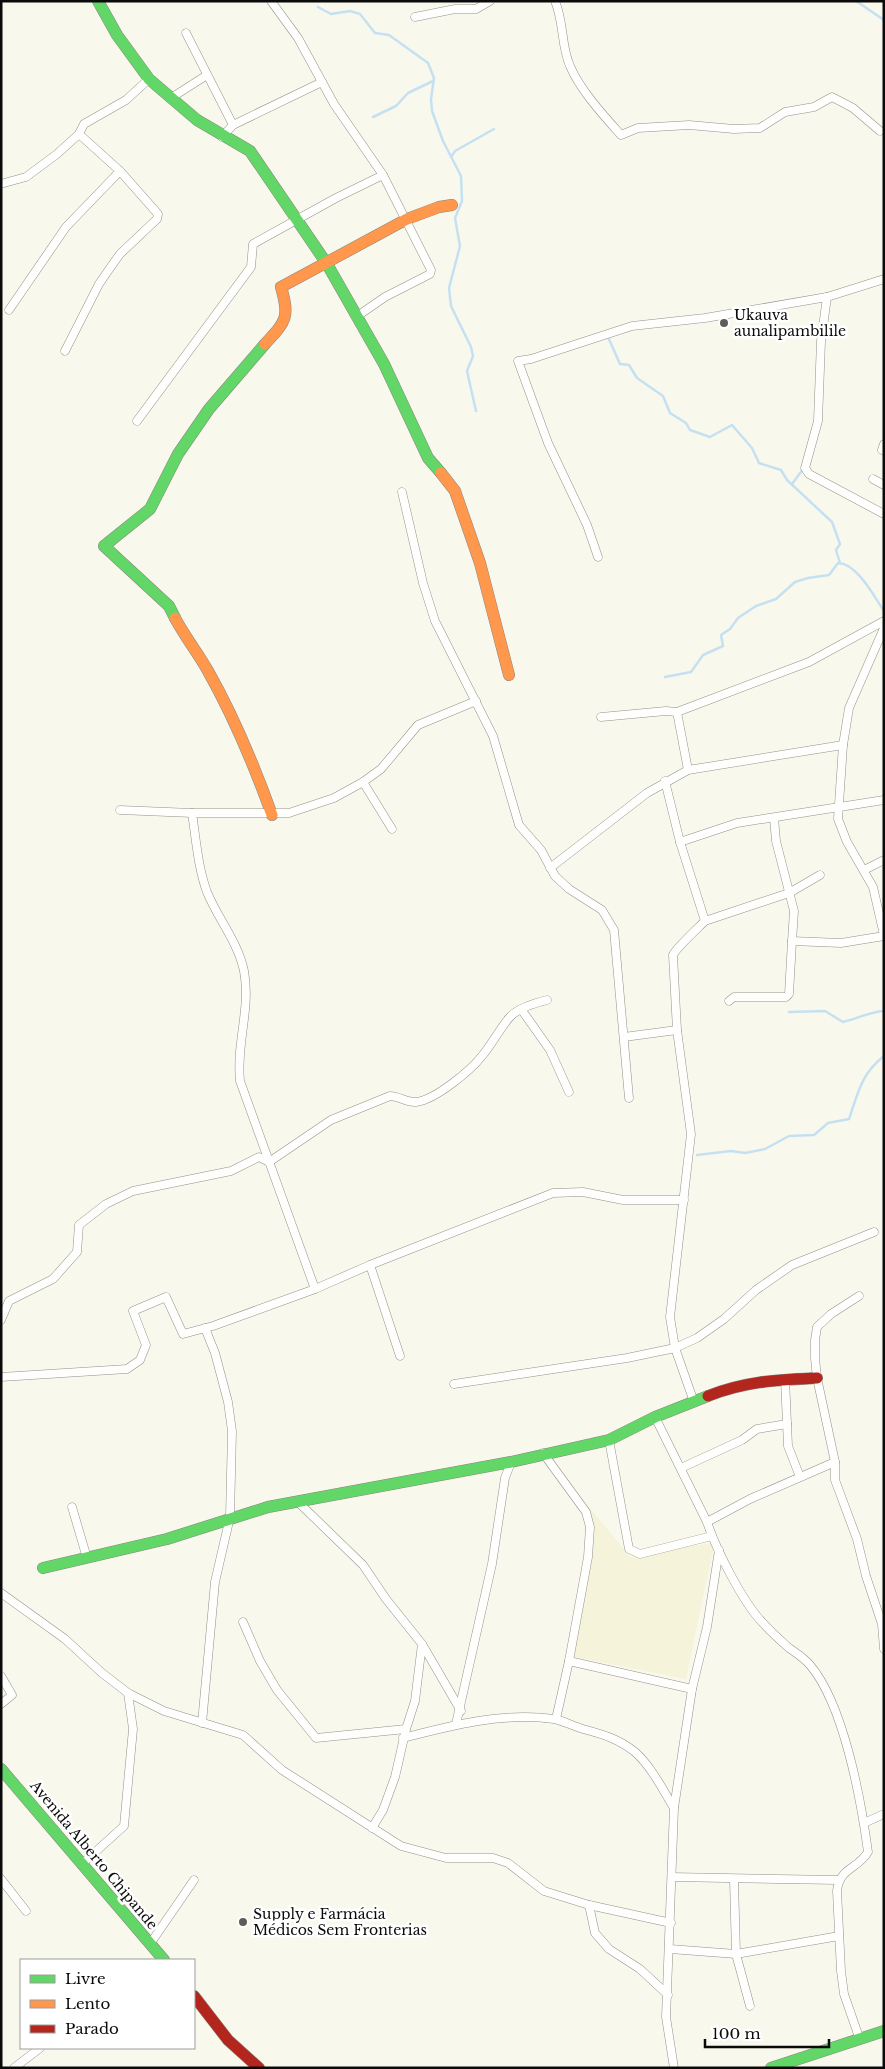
<svg xmlns="http://www.w3.org/2000/svg" width="885" height="2069" font-family="'Libre Baskerville',serif">
  <rect width="100%" height="100%" fill="#f9f8ed"/>
  <path fill="#f5f4da" d="M586 1503 630 1557 710 1543 713 1550 686 1679 574 1657 594 1522Z"/>
  <g fill="none" stroke-linecap="round" stroke-linejoin="round">
    <g stroke="#c5e1f1" stroke-width="2.5">
      <path d="M856 1 884 20"/>
      <path d="M318 7 331 14 350 11 360 14 375 33 389 35 428 63 434 78 431 99 432 111 443 141 461 176 462 201 455 218 460 246 449 288 451 306 471 347 473 356 467 371 476 411"/>
      <path d="M373 117 396 106 408 93 433 81"/>
      <path d="M451 157 455 151 494 129"/>
      <path d="M608 337 620 364 629 365 637 378 663 396 670 413 686 423 690 430 710 437 732 425 752 448 759 463 781 470 787 480 832 522 840 544 836 550 840 563"/>
      <path d="M792 484 803 469"/>
      <path d="M665 677 691 672 703 655 723 646 721 635 730 629 738 618 756 606 776 599 795 582 808 578 829 575 838 563C857 563 875 598 884 611"/>
      <path d="M789 1012 825 1011 843 1022C857 1019 868 1012 884 1011"/>
      <path d="M697 1155 731 1151 745 1153 765 1149 789 1136 814 1135 828 1123 849 1119C858 1093 861 1074 884 1056"/>
    </g>
    <g stroke="#92918c" stroke-width="9">
      <g id="street">
        <path d="M271 1 298 38 334 104 383 175 431 270 430 274 385 297 356 317"/>
        <path d="M555 1C564 22 561 46 570 66 580 90 604 116 621 135L638 128 689 125 734 129 760 128 785 112 814 107 832 97 853 108 880 131"/>
        <path d="M415 17 455 9H476L490 1"/>
        <path d="M186 33 233 125"/>
        <path d="M171 98 207 75"/>
        <path d="M222 137 233 125 322 82"/>
        <path d="M4 183 26 177 57 154 79 134 84 124 126 100 149 79"/>
        <path d="M827 297 821 341 818 421 805 468 809 474 884 514"/>
        <path d="M9 310 66 227 120 171"/>
        <path d="M65 351 99 284 110 268 120 254 157 219 158 214 120 171 79 134"/>
        <path d="M137 421 251 267 253 244 336 198 383 175"/>
        <path d="M882 450 884 444"/>
        <path d="M873 479 884 485"/>
        <path d="M402 492 423 583 435 621 493 736 519 825 541 850 555 876 569 889 602 910 614 930 629 1098"/>
        <path d="M598 557 587 525 548 443 518 361 531 359 632 326 705 318 827 297 884 279"/>
        <path d="M884 628 849 708 843 745 838 819 847 842 873 887 884 935"/>
        <path d="M677 712 688 770"/>
        <path d="M601 717 666 711 677 712 809 662 884 621"/>
        <path d="M665 781 680 842 705 921C697 929 677 947 673 955L677 1030 691 1134 670 1317 675 1348 694 1402"/>
        <path d="M363 782 392 829"/>
        <path d="M120 810 192 813H289L334 798 363 782 381 769 418 725 476 701"/>
        <path d="M192 813C196 839 198 868 207 892 218 919 238 942 244 971 251 1009 236 1043 240 1081L315 1289"/>
        <path d="M774 818 776 841 794 911 792 941 841 943 884 936"/>
        <path d="M680 842 737 823 884 800"/>
        <path d="M550 868 647 793 688 770 843 745"/>
        <path d="M864 870 884 860"/>
        <path d="M705 921 789 893 820 875"/>
        <path d="M729 1001 734 997H786L789 994 792 941"/>
        <path d="M521 1009 550 1050 569 1092"/>
        <path d="M624 1037 677 1030"/>
        <path d="M370 1265 400 1356"/>
        <path d="M859 1296 831 1314 817 1327 815 1340V1358L817 1378 835 1462V1480L857 1539 866 1576 882 1624 884 1649"/>
        <path d="M1 1320 9 1301 53 1279 77 1252 79 1225 106 1204 133 1191 231 1171 259 1157 269 1162 331 1120 390 1096C399 1096 407 1103 416 1102 435 1100 470 1071 482 1056 492 1044 499 1030 509 1018 517 1008 535 1003 547 1000"/>
        <path d="M1 1377 127 1369 140 1360 146 1345 133 1311 166 1297 183 1334 213 1326 315 1289 370 1265 553 1193 583 1192 623 1200H684"/>
        <path d="M785 1379 788 1446 800 1477"/>
        <path d="M454 1384 627 1358 675 1348 697 1338 724 1319 756 1290 792 1265 874 1232"/>
        <path d="M655 1417 707 1522C716 1549 742 1601 762 1622 770 1631 780 1640 789 1648 796 1653 804 1658 810 1665 844 1705 861 1800 868 1852 857 1870 840 1867 837 1891L841 1971 844 1994 860 2040"/>
        <path d="M609 1440 629 1549 640 1554 712 1536"/>
        <path d="M543 1453 586 1512 590 1527 588 1557 569 1661 556 1719"/>
        <path d="M681 1468 742 1440 757 1429 787 1424"/>
        <path d="M298 1502 363 1565 386 1599 422 1644 461 1711"/>
        <path d="M72 1507 87 1558"/>
        <path d="M707 1522 750 1499 835 1462"/>
        <path d="M1 1593 65 1639 102 1673 128 1693 164 1711 243 1735 282 1770 401 1846 446 1858H493L508 1863 544 1891 589 1905 671 1923"/>
        <path d="M243 1622 260 1661 277 1690 316 1738 406 1729"/>
        <path d="M569 1661 692 1689"/>
        <path d="M1 1676 12 1695 1 1704"/>
        <path d="M202 1723 215 1582 230 1517 232 1431 228 1402 215 1353 205 1328"/>
        <path d="M456 1724 492 1564 505 1478 511 1462"/>
        <path d="M403 1738C453 1725 503 1712 554 1719 564 1721 573 1726 583 1729 602 1734 619 1739 635 1752 651 1766 663 1790 674 1808"/>
        <path d="M864 1823 884 1814"/>
        <path d="M372 1828 383 1810 395 1777 406 1729 415 1701 422 1644"/>
        <path d="M82 1864 124 1826 133 1729 128 1693"/>
        <path d="M672 1877 838 1880"/>
        <path d="M1 1879 26 1911"/>
        <path d="M734 1880 736 1954 750 2006"/>
        <path d="M589 1905 595 1933 609 1949 640 1969 668 1995"/>
        <path d="M150 1944 194 1880"/>
        <path d="M670 1949 736 1954 839 1936"/>
        <path d="M14 2068 40 2048"/>
        <path d="M674 2068 666 2017 674 1808 692 1689 707 1627 719 1550"/>
      </g>
    </g>
    <g stroke="#888883" stroke-width="12">
      <g id="fast">
        <path d="M98 1 117 35 149 79 197 120 250 151 327 264 384 364 428 458 441 473"/>
        <path d="M175 618 169 606 104 546 150 509 178 454 209 409 265 344"/>
        <path d="M43 1568 167 1539 268 1507 511 1462 609 1440 655 1417 708 1396"/>
        <path d="M1 1769 164 1960"/>
        <path d="M771 2068 884 2031"/>
      </g>
    </g>
    <g stroke="#888883" stroke-width="12">
      <g id="slow">
        <path d="M265 344C286 321 290 318 281 287L407 219 439 207 452 205"/>
        <path d="M441 473 455 491 480 563 509 675"/>
        <path d="M175 618C185 637 198 653 208 671 234 717 254 765 272 815"/>
      </g>
    </g>
    <g stroke="#888883" stroke-width="12">
      <g id="jam">
        <path d="M708 1396C746 1381 777 1380 817 1378"/>
        <path d="M194 1996 228 2040 259 2068"/>
      </g>
    </g>
    <use href="#street" stroke="#fefefc" stroke-width="8"/>
    <use href="#fast" stroke="#63d668" stroke-width="11"/>
    <use href="#slow" stroke="#ff974d" stroke-width="11"/>
    <use href="#jam" stroke="#b3261e" stroke-width="11"/>
  </g>
  <g fill="#5e5d59" stroke="#fff" stroke-width="2">
    <circle cx="724" cy="323" r="5"/>
    <circle cx="243" cy="1922" r="5"/>
  </g>
  <g text-anchor="middle" stroke-width="5" stroke-linejoin="round" paint-order="stroke">
    <g font-size="14" fill="#0a0a0a" stroke="#fff" text-anchor="start">
      <text x="734" y="320">Ukauva<tspan x="734" dy="16">aunalipambilile</tspan></text>
      <text x="253" y="1919">Supply e Farmácia<tspan x="253" dy="16">Médicos Sem Fronterias</tspan></text>
    </g>
    <g font-size="14" fill="#0a0a0a" stroke="#fff">
      <text transform="translate(94 1855) rotate(50)" y="5">Avenida Alberto Chipande</text>
    </g>
  </g>
  <rect width="885" height="2069" fill="none" stroke="#0a0a0a" stroke-width="5"/>
  <rect x="20" y="1959" width="175" height="90" fill="#ffffff" stroke="#9d9d9d"/>
  <rect x="30" y="1975" width="25" height="8" fill="#63d668" stroke="#9d9d9d"/>
  <text x="65" y="1984" font-size="15" fill="#0a0a0a">Livre</text>
  <rect x="30" y="2000" width="25" height="8" fill="#ff974d" stroke="#9d9d9d"/>
  <text x="65" y="2009" font-size="15" fill="#0a0a0a">Lento</text>
  <rect x="30" y="2025" width="25" height="8" fill="#b3261e" stroke="#9d9d9d"/>
  <text x="65" y="2034" font-size="15" fill="#0a0a0a">Parado</text>
  <path d="M705 2039v8h124v-8" fill="none" stroke="#0a0a0a" stroke-width="2.5"/>
  <text x="712" y="2039" font-size="15" fill="#0a0a0a" stroke="#ffffff" stroke-width="4" paint-order="stroke">100 m</text>
</svg>
